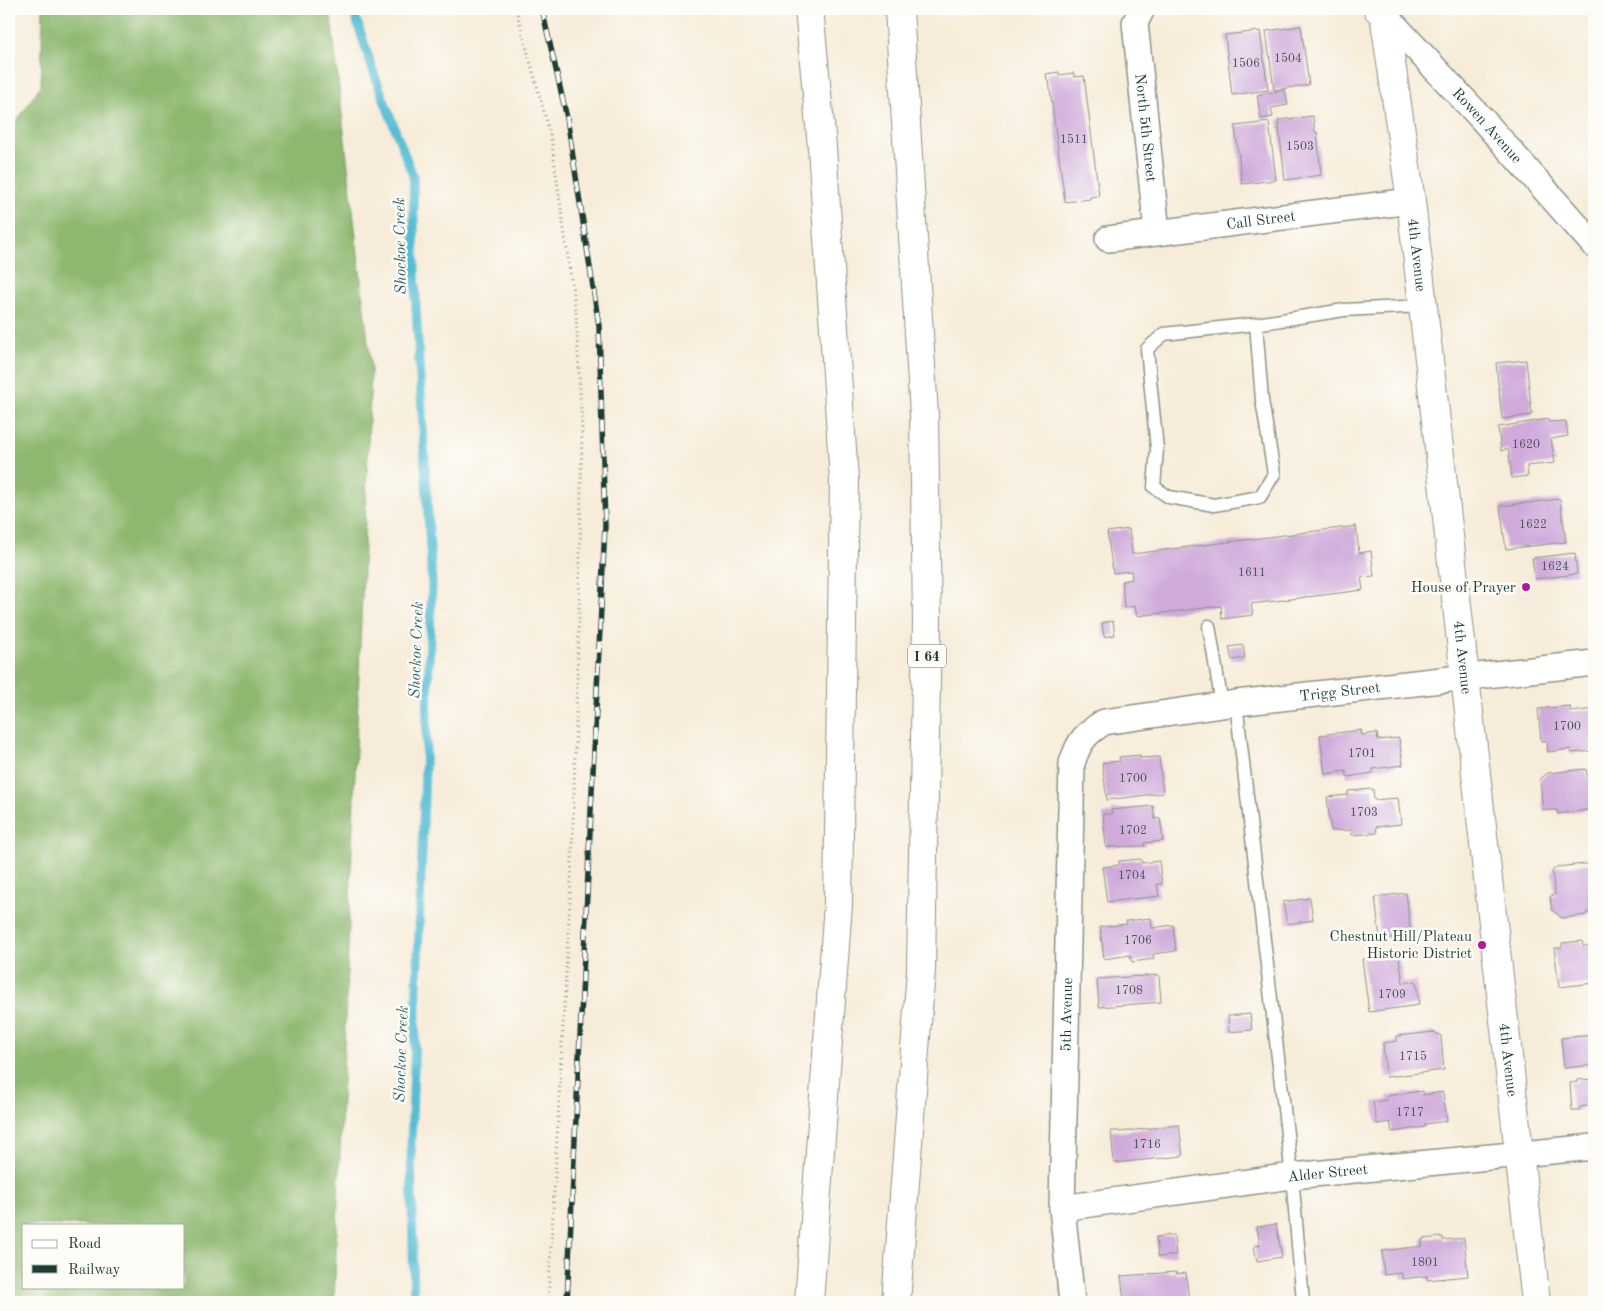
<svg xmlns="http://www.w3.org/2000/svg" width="1603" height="1311" font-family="'Old Standard TT',serif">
  <rect width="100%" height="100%" fill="#fdfcf7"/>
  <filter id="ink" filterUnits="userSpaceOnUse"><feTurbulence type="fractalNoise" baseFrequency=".02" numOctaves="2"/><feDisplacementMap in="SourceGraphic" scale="10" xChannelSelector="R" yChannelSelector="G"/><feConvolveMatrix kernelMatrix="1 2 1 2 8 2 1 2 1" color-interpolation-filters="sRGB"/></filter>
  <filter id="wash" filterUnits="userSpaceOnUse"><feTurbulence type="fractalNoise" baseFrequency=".0096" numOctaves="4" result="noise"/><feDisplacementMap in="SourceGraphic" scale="20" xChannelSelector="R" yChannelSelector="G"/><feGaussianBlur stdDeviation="1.12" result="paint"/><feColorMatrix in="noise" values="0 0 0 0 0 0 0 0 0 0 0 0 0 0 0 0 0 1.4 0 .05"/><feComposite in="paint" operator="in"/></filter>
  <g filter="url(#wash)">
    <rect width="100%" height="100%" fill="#f7ecd9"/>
    <path fill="#8eb86f" stroke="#567a52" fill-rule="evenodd" d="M43 9H330L371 369 334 1302H9V133L41 85ZM24 1225H184V1287H24Z"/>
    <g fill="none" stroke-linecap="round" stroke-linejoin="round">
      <path stroke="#56bdd4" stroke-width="9" d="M353 9 373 71 413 176 416 308 432 584 411 1145 414 1302"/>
    </g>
    <g id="blocks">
      <g fill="#cfaadb">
        <path d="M1301 26 1309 85 1274 90 1266 31Z"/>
        <path d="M1260 31 1268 90 1232 95 1225 35Z"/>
        <path d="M1059 72V75L1074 73V77L1084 76 1099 196 1090 197V199L1065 202 1049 81H1047L1046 74Z"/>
        <path d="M1285 90 1288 105 1271 108 1273 117 1261 119 1257 95Z"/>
        <path d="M1313 116 1315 132H1317L1321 175 1285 180 1278 120Z"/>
        <path d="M1269 122 1276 180 1242 184 1235 126Z"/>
        <path d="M1526 360 1532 415 1502 419 1496 363Z"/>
        <path d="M1548 419 1549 422 1566 421 1568 436 1551 439 1555 463 1527 466 1528 476 1512 478 1508 449 1501 451 1498 427Z"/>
        <path d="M1560 499 1566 542 1506 549 1500 506Z"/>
        <path d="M1356 526 1359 553 1371 551 1374 576 1361 577 1363 590 1251 604 1253 615 1222 619 1221 606 1137 616 1135 606 1124 608 1122 581 1132 579 1131 571 1113 573 1107 532 1129 529 1132 554Z"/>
        <path d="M1575 553 1577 574 1535 579 1532 558Z"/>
        <path d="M1113 621 1115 635 1104 637 1102 623Z"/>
        <path d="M1243 645 1245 658 1232 660 1229 647Z"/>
        <path d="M1570 706 1571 712 1594 709V747H1592V751L1571 753V749L1548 752 1547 741H1541L1538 709Z"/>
        <path d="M1361 730 1362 735 1377 733 1378 740 1399 738 1403 765 1373 769V773L1347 777 1346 771 1325 774 1320 735Z"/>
        <path d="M1140 755V758L1159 757 1163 793 1107 800 1102 763 1120 761 1119 757Z"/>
        <path d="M1586 769 1587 776 1594 775V809L1558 814 1557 810H1543L1540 779 1548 773Z"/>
        <path d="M1373 789 1374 800 1398 798 1401 824 1376 827 1377 833 1352 835 1351 830 1331 831 1327 797 1348 795V791Z"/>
        <path d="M1153 806 1155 819 1160 818 1163 841 1144 843 1145 846 1106 847 1103 814H1112L1111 810Z"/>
        <path d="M1141 859 1142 863 1159 861 1162 884H1157L1159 896 1107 902 1102 867 1119 865V861Z"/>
        <path d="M1594 863V912L1586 913V915L1562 918 1552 910 1550 897 1555 894 1552 872 1556 867Z"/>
        <path d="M1406 893 1411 936 1380 939 1375 897Z"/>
        <path d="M1310 898 1313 920 1287 924 1283 902Z"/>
        <path d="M1151 918 1152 928 1173 925 1176 951 1153 954 1154 959 1132 962 1130 955 1104 959 1100 927 1127 924 1126 921Z"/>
        <path d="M1582 941 1583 946 1594 945V983L1559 987 1554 948H1562V943Z"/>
        <path d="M1399 957 1403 983 1416 981 1419 1005 1369 1012 1362 959Z"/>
        <path d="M1159 975 1161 1002 1099 1007 1097 979Z"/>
        <path d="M1250 1014 1252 1030 1229 1032 1228 1016Z"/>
        <path d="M1434 1032 1441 1036 1444 1070 1386 1077 1383 1043 1397 1041V1036Z"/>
        <path d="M1594 1035V1065L1564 1068 1561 1038Z"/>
        <path d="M1594 1079V1105L1580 1107V1110H1572L1570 1083 1577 1082V1080Z"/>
        <path d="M1422 1091 1423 1095 1443 1092 1447 1121 1425 1124V1127L1392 1132 1390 1122 1377 1124 1373 1102 1387 1100V1096Z"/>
        <path d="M1179 1125 1183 1156 1114 1163 1111 1131H1119V1132Z"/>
        <path d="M1276 1224 1282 1257 1257 1261 1254 1246 1260 1245 1257 1227Z"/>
        <path d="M1174 1235 1176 1255 1158 1257 1156 1237Z"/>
        <path d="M1443 1237V1240L1464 1238 1468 1276 1427 1280V1276L1402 1279V1273L1384 1275 1382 1251 1422 1246V1239Z"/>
        <path d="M1176 1272V1274L1186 1273 1189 1302H1124L1121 1276Z"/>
      </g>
    </g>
  </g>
  <g filter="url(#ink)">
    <use href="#blocks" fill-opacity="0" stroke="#8b9486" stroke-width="1"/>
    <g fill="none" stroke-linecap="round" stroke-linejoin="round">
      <g stroke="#8b9486" stroke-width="15">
        <g id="lane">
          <path d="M1256 324 1164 334 1147 349 1157 449 1154 487 1169 497 1214 505 1260 497 1274 474 1262 400 1256 324 1344 310 1423 306"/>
          <path d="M1209 626 1222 705"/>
          <path d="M1236 703 1292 1176 1303 1302"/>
        </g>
      </g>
      <g stroke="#8b9486" stroke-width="28">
        <g id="street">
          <path id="s1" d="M1142 9 1135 23 1157 232"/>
          <path id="s2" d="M1384 14 1482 119 1594 245"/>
          <path id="s3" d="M1108 239 1411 201"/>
          <path id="s4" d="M1062 1208 1292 1176 1594 1147"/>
          <path id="s5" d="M1072 1302 1062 1208 1072 763C1079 741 1085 734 1104 722L1236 703 1594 663"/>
        </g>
      </g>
      <g stroke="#8b9486" stroke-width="30">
        <g id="secondary">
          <path id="s6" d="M1378 9 1384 14 1411 201 1536 1302"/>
        </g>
      </g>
      <g stroke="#8b9486" stroke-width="30">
        <g id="highway">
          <path d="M809 1302 838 904 844 480 822 147 809 9"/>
          <path d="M896 1302 921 970 927 621 924 415 899 9"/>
        </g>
      </g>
      <g stroke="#8b9486" stroke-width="3" stroke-dasharray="1 4" stroke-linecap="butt">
        <path d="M516 9 551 138 576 314 582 428 579 611 572 861 548 1302"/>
        <path d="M1180 9 1181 11"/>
      </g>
      <use href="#lane" stroke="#fff" stroke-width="12"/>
      <use href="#street" stroke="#fff" stroke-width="25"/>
      <use href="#secondary" stroke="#fff" stroke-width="28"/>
      <use href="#highway" stroke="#fff" stroke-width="28"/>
      <g stroke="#1f3d34" stroke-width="5.5">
        <path id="rail" d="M542 9 567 118 599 326 605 526 567 1302"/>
      </g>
      <use href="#rail" stroke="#fdfcf7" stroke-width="4" stroke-dasharray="11" stroke-linecap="butt"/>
    </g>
  </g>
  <g fill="#b5179e" stroke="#fdfcf7" stroke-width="2">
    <circle cx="1526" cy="587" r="5"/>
    <circle cx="1482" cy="945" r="5"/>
  </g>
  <g text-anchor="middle" stroke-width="5" stroke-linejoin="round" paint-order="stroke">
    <g font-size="12" fill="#4b585e">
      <text x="1288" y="62">1504</text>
      <text x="1246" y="67">1506</text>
      <text x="1074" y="143">1511</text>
      <text x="1300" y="150">1503</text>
      <text x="1526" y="448">1620</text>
      <text x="1533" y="528">1622</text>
      <text x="1555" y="570">1624</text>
      <text x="1252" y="576">1611</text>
      <text x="1567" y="730">1700</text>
      <text x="1362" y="757">1701</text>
      <text x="1133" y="782">1700</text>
      <text x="1364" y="816">1703</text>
      <text x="1133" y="834">1702</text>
      <text x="1132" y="879">1704</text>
      <text x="1138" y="944">1706</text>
      <text x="1129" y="994">1708</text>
      <text x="1392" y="998">1709</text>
      <text x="1413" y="1060">1715</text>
      <text x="1410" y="1116">1717</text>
      <text x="1147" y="1148">1716</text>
      <text x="1425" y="1266">1801</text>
    </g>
    <rect fill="#fdfcf7" stroke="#62766e" stroke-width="1" x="908" y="644.5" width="38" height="23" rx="4"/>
    <g font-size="14" font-weight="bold" fill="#1f3d34">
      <text x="927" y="661">I 64</text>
    </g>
    <g font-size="15" fill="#1f3d34" stroke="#fdfcf7">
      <text dy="5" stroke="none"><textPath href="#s2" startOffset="152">Rowen Avenue</textPath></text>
      <text dy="5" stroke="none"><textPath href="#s1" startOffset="121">North 5th Street</textPath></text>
      <text dy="5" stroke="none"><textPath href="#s3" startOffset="154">Call Street</textPath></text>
      <text dy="5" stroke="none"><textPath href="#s6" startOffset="251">4th Avenue</textPath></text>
      <text dy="5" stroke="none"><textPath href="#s6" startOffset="656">4th Avenue</textPath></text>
      <text dy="5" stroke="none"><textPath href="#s5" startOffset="831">Trigg Street</textPath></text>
      <text dy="5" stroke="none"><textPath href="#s5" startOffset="288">5th Avenue</textPath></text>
      <text dy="5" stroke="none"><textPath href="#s6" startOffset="1061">4th Avenue</textPath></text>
      <text dy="5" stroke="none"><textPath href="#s4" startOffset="268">Alder Street</textPath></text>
    </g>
    <g font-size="15" fill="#1f3d34" stroke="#fdfcf7" text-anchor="end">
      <text x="1516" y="592">House of Prayer</text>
      <text x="1472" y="941">Chestnut Hill/Plateau<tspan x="1472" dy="17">Historic District</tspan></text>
    </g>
    <g font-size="16" font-style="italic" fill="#306364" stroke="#fdfcf7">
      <text transform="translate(399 246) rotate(-91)" y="6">Shockoe Creek</text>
      <text transform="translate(415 650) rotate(-88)" y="6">Shockoe Creek</text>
      <text transform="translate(400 1054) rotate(-88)" y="6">Shockoe Creek</text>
    </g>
  </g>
  <rect width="1603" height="1311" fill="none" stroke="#fdfcf7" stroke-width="30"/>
  <rect x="22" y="1224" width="162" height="65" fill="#fdfcf7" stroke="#a4b0a9"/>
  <rect x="32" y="1240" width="25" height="8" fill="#ffffff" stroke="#a4b0a9"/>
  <text x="68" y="1248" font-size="15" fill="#1f3d34">Road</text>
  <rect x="32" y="1265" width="25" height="8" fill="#1f3d34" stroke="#a4b0a9"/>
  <text x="68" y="1274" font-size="15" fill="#1f3d34">Railway</text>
</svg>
